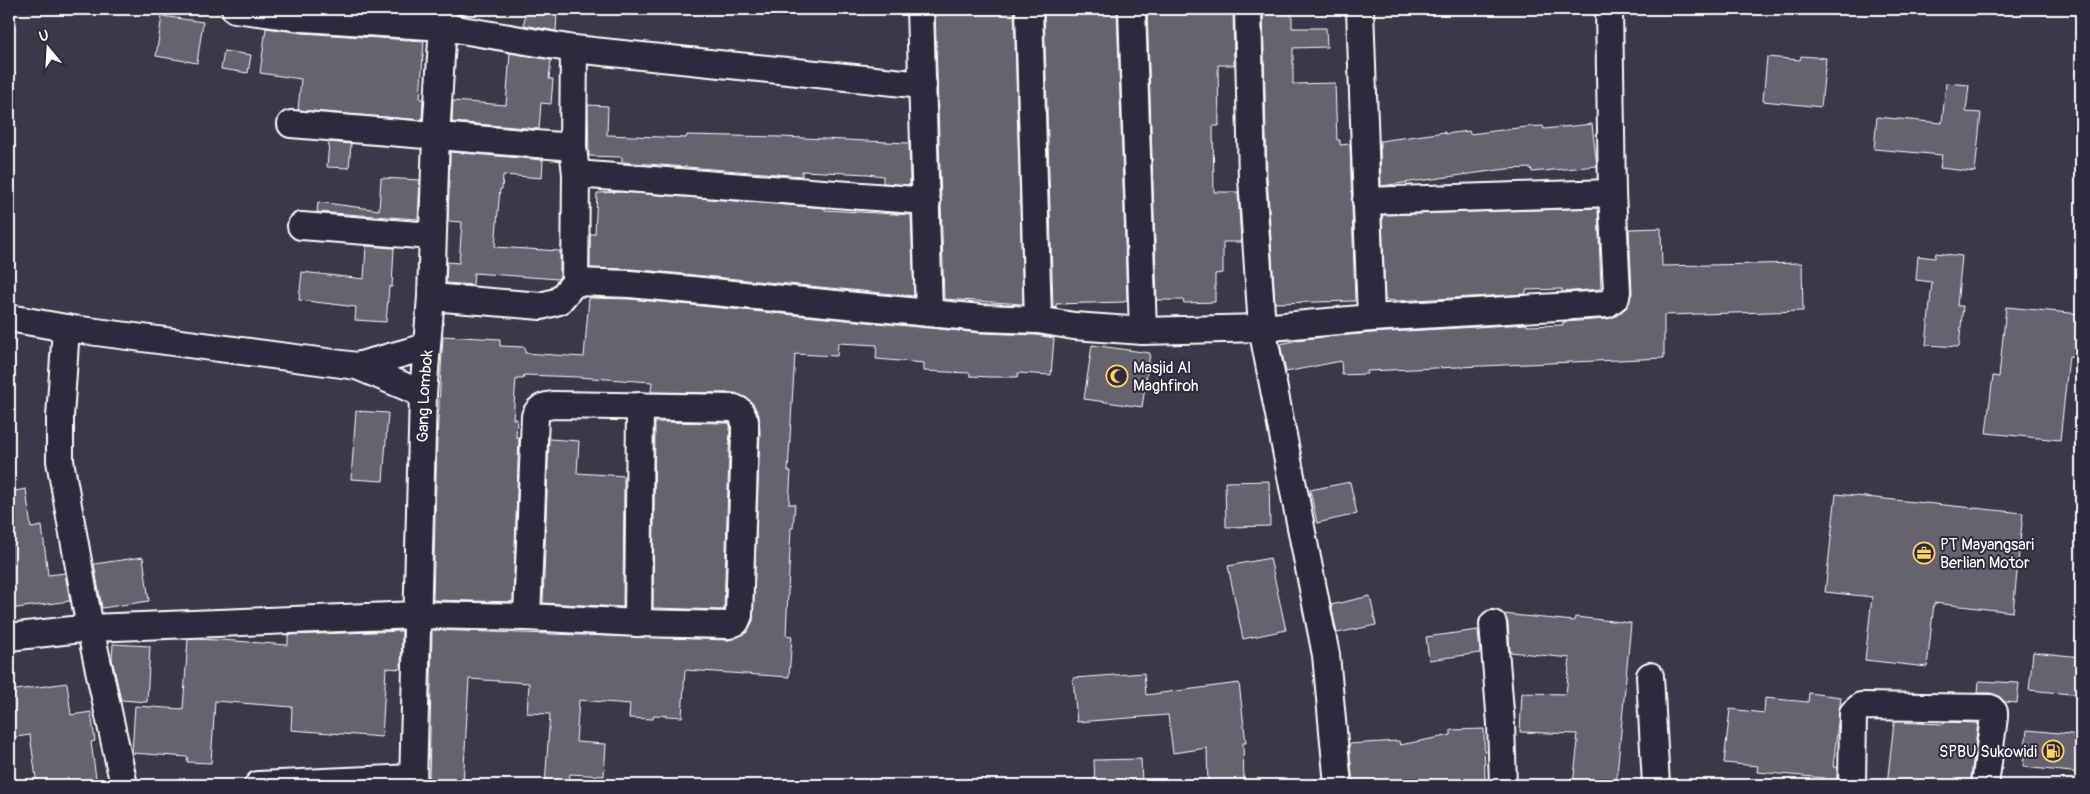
<svg xmlns="http://www.w3.org/2000/svg" width="2090" height="794" font-family="Pangolin,sans-serif">
  <rect width="100%" height="100%" fill="#3c3749"/>
  <filter id="ink" filterUnits="userSpaceOnUse"><feTurbulence type="fractalNoise" baseFrequency=".02" numOctaves="2"/><feDisplacementMap in="SourceGraphic" scale="10" xChannelSelector="R" yChannelSelector="G"/><feConvolveMatrix kernelMatrix="1 2 1 2 8 2 1 2 1" color-interpolation-filters="sRGB"/></filter>
  <g filter="url(#ink)">
    <g fill="#666270" stroke="#fff">
      <path d="M935 9H1014L1023 304 944 299Z"/>
      <path d="M1044 9H1117L1127 301 1124 302 1056 304V308L1053 307Z"/>
      <path d="M1147 9H1233L1234 65H1218L1219 126H1213L1214 192H1238L1241 242H1223V273L1215 274V302L1184 303 1183 300H1157Z"/>
      <path d="M1263 9H1289V15H1292V28H1326L1327 47 1293 48V84L1335 83 1337 140H1340V145L1350 144 1355 301 1275 303 1267 177Z"/>
      <path d="M525 12 557 14 556 31 524 25Z"/>
      <path d="M162 16 203 22 197 63 156 56Z"/>
      <path d="M266 28 302 33 424 41 420 99H423L422 120 298 110 301 79 260 73Z"/>
      <path d="M224 51 251 55 248 73 221 69Z"/>
      <path d="M510 53 551 60 549 79H553L551 104 541 103 539 129 452 122 453 101 506 105Z"/>
      <path d="M1801 56 1826 58 1821 107 1763 101 1767 57 1800 60Z"/>
      <path d="M1946 83 1969 85 1966 112 1981 113 1975 172 1940 168 1942 155 1874 149 1877 117 1942 123Z"/>
      <path d="M588 105 608 106 607 135 686 138 687 135 782 137 909 143 910 185 883 183V176L868 174 802 171V176L622 162V157L589 156Z"/>
      <path d="M1592 124 1597 166 1532 172 1531 168 1506 169 1381 186 1380 141 1445 132V134L1469 131 1470 134 1526 127 1543 126 1544 129Z"/>
      <path d="M329 142 351 144 349 168 327 167Z"/>
      <path d="M450 152 543 160 542 178 503 175 502 189H500L495 247 560 251V276L558 279 474 273 473 285 446 283 447 262 459 263 462 222 448 221Z"/>
      <path d="M381 178 420 180 418 219 317 212 318 202 379 210Z"/>
      <path d="M621 192 825 208V210L911 215 914 296 631 269 590 268V234H595L597 193Z"/>
      <path d="M1598 208 1601 289 1562 292V289L1526 290V294L1397 301 1385 300 1382 215Z"/>
      <path d="M1661 228 1662 266 1802 263 1803 311 1664 315V358L1367 371V374L1342 375 1341 361 1286 372 1280 344 1303 339 1372 333 1527 324V326L1563 325V322L1608 319 1616 316 1626 308 1632 293 1629 229Z"/>
      <path d="M366 246 394 248 392 287H389L386 322 355 320 356 307 299 300 302 272 364 279Z"/>
      <path d="M1936 253 1962 256 1957 306H1963L1959 347 1926 345 1932 282 1916 280 1918 256 1935 258Z"/>
      <path d="M589 298 629 299 980 333 1036 335 1054 338 1051 375 1018 373V377H989L970 376V373L924 371V363L876 359 877 345 838 343 837 356 795 354 788 471H791L789 504H795L793 528H791L786 635 792 636 789 677 685 670 682 717 654 715 653 719 629 718 630 704 579 700 576 742 606 744 604 776 570 774 569 785H545L550 714 527 713 529 683 469 679 463 785H429L432 630 729 640 742 635 749 628 753 621 760 433 759 415 753 404 747 398 735 393 651 392 652 382 577 377 524 375 523 379H516L513 419H517L516 437H519L513 602 433 600 437 438 443 336 500 339V346L525 347V353L584 357Z"/>
      <path d="M2006 307 2081 314V357L2069 356 2060 440 1986 433 1993 376 1999 377Z"/>
      <path d="M1092 345 1150 353 1142 407 1084 399Z"/>
      <path d="M356 411 388 413 383 481 351 479Z"/>
      <path d="M655 422 729 423 730 425 724 610 653 608Z"/>
      <path d="M549 439 579 441 577 473 624 476 623 607 543 603Z"/>
      <path d="M1269 481 1270 526 1226 527 1225 482Z"/>
      <path d="M1350 482 1357 514 1317 523 1310 490Z"/>
      <path d="M26 489 31 528 42 526 48 575 65 573 70 601 9 609V492Z"/>
      <path d="M1836 494 2023 513 2013 612 1934 603 1927 667 1865 660 1872 597 1825 592Z"/>
      <path d="M143 557 149 601 102 608 94 564Z"/>
      <path d="M1270 558 1286 630 1243 639 1228 566Z"/>
      <path d="M1370 596 1376 625 1337 633 1331 605Z"/>
      <path d="M1503 614 1574 621 1575 617 1631 623 1616 785H1573L1578 741H1576L1577 734 1520 732 1522 693 1566 694 1570 658 1510 652 1508 623Z"/>
      <path d="M1478 630 1480 653 1429 660 1426 637Z"/>
      <path d="M402 631 401 669 386 668 382 737 291 730 292 707 215 701 211 763 187 762 188 757 132 753 135 706 183 709 188 639 221 640 288 645V635Z"/>
      <path d="M113 644 150 646 147 702 121 700 112 659Z"/>
      <path d="M2033 652 2081 657V695L2029 690Z"/>
      <path d="M1144 673 1146 695 1239 683 1246 743H1243L1244 785H1208L1207 748 1173 753 1168 715 1077 722 1073 678Z"/>
      <path d="M1979 681 2019 683 2017 703 2005 702 2000 697 1991 693H1978Z"/>
      <path d="M67 683 71 715 91 712 95 741 91 742 97 785H37L30 735 9 738V691Z"/>
      <path d="M1809 693 1841 697 1833 767H1837V785H1824L1825 778 1757 772 1758 766 1724 763 1730 709 1764 713 1765 698 1808 702Z"/>
      <path d="M1894 722 1944 724V722L1978 723 1970 785H1887Z"/>
      <path d="M1484 729 1485 785H1353L1349 744 1399 741 1400 745 1451 735V730Z"/>
      <path d="M2027 730 2081 735V773L2023 767Z"/>
      <path d="M1141 759 1142 785H1095L1094 760Z"/>
    </g>
    <g fill="none" stroke-linecap="round" stroke-linejoin="round">
      <g stroke="#fff" stroke-width="30">
        <g id="street">
          <path d="M235 9 303 18 444 27 574 49 573 147 576 174"/>
          <path d="M920 9 929 313"/>
          <path d="M1029 9 1038 320"/>
          <path d="M1132 9 1143 331"/>
          <path d="M1248 9 1252 178 1262 328 1326 655 1338 785"/>
          <path d="M1360 9 1371 318"/>
          <path d="M574 49 923 85"/>
          <path d="M291 124 573 147"/>
          <path d="M1366 201 1612 193"/>
          <path d="M301 226 432 236"/>
          <path d="M575 282 576 174 927 201"/>
          <path d="M431 297 541 306 559 301 575 282 630 284 981 318 1038 320 1074 326 1143 331 1262 328 1371 318 1607 304 1616 297 1617 291 1612 193 1609 9"/>
          <path d="M9 318 66 328 357 366 423 394"/>
          <path d="M66 328 60 417V461L90 628 124 785"/>
          <path d="M357 366 426 347"/>
          <path d="M638 623 640 406"/>
          <path d="M1493 624 1501 724 1503 785"/>
          <path d="M9 637 90 628 417 615 527 617 638 623 729 625 736 622 739 615 745 433V421L740 411 734 408 554 405C545 406 539 407 535 416L527 617"/>
          <path d="M1650 676 1656 785"/>
          <path d="M258 785 413 778"/>
          <path id="s1" d="M413 785 423 394 431 297 436 135 444 9"/>
          <path d="M1852 785 1853 713 1861 706 1990 708 1994 712V717L1985 785"/>
        </g>
      </g>
      <use href="#street" stroke="#2f2a3d" stroke-width="26"/>
    </g>
  </g>
  <defs>
    <g id="mosque-ring" transform="scale(1.125)"><circle r="9.5" fill="#2f2a3d" stroke="#ffd166" stroke-width="1.5"/><path d="M3.5-4.9A6 6 0 1 0 3.5 4.9A5 5 0 1 1 3.5-4.9Z" fill="#ffd166"/></g>
    <g id="office-ring" transform="scale(1.125)"><circle r="9.5" fill="#2f2a3d" stroke="#ffd166" stroke-width="1.5"/><path d="M-6-3h4V-5.5h4V-3h4V5H-6ZM-1-4.5V-3h2v-1.5ZM-6 0V1H6V0Z" fill="#ffd166"/></g>
    <g id="fuel-ring" transform="scale(1.125)"><circle r="9.5" fill="#2f2a3d" stroke="#ffd166" stroke-width="1.5"/><path d="M-5.5-6h7V0h2V4h1.3V-2.5L3-4.5l.8-.8L6-3V5H2.5V1h-1V6h-7ZM-4.2-4.7v3.2H.2V-4.7Z" fill="#ffd166"/></g>
  </defs>
  <g fill-rule="evenodd">
    <use href="#mosque-ring" x="1117" y="376"/>
    <use href="#office-ring" x="1924" y="553"/>
    <use href="#fuel-ring" x="2053" y="751"/>
  </g>
  <g text-anchor="middle" stroke-width="4" stroke-linejoin="round" paint-order="stroke">
    <g font-size="16" fill="#fff" stroke="#2f2a3d" text-anchor="start">
      <text x="1133" y="373">Masjid Al<tspan x="1133" dy="18">Maghfiroh</tspan></text>
      <text x="1940" y="550">PT Mayangsari<tspan x="1940" dy="18">Berlian Motor</tspan></text>
      <text x="2037" y="757" text-anchor="end">SPBU Sukowidi</text>
    </g>
    <g font-size="16" fill="#fff" stroke="#2f2a3d">
      <text dy="6" stroke="none"><textPath href="#s1" startOffset="389">Gang Lombok</textPath></text>
    </g>
  </g>
  <rect width="2090" height="794" fill="none" stroke="#2f2a3d" stroke-width="30"/>
  <rect x="15" y="15" width="2060" height="764" fill="none" stroke="#fff" stroke-width="2" filter="url(#ink)"/>
  <g transform="translate(48 48) rotate(342)" stroke="#2f2a3d" stroke-width="4" paint-order="stroke">
  <path d="M0-4L9 19L0 12L-9 19Z" fill="#ffffff"/>
  <text y="-8" font-size="14" font-weight="bold" text-anchor="middle" fill="#ffffff">U</text>
  </g>
</svg>
